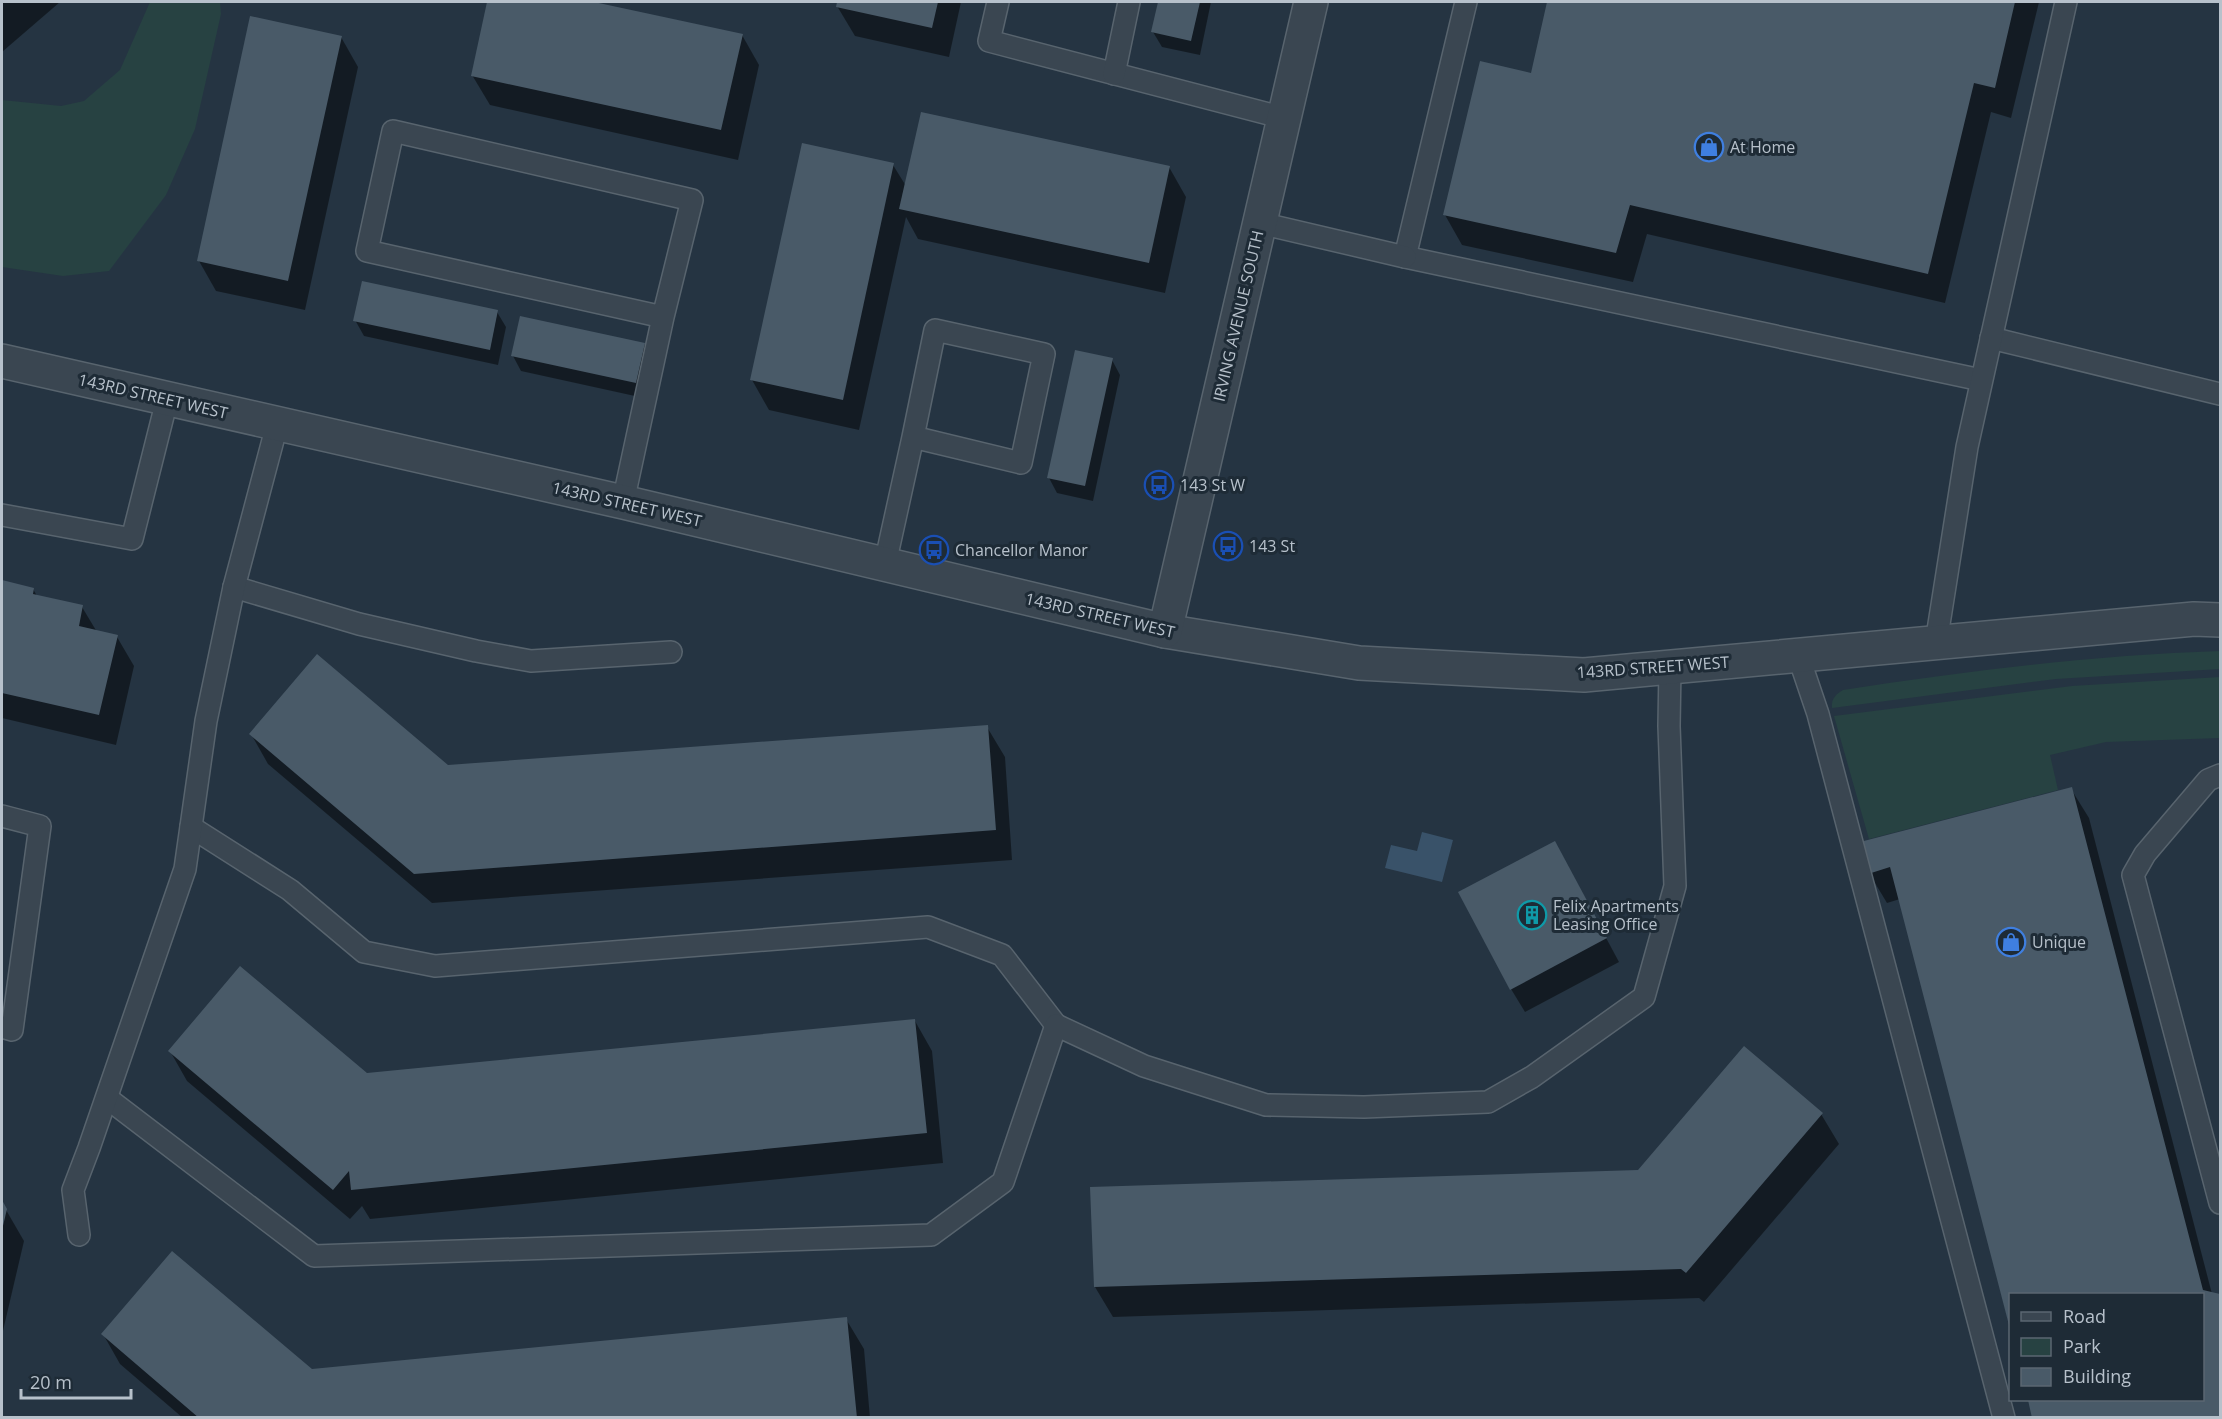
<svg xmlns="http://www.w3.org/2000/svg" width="2222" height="1419" font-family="'Open Sans',sans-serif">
  <rect width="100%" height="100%" fill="#253442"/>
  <g fill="#274242">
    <path d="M150 2H220L221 14 195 129 166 195 109 271 63 276 2 267V100L61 106 84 101 120 70Z"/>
    <path d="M2220 651V669L2056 679 1832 708C1831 699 1836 694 1843 690 1968 671 2094 655 2220 651Z"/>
    <path d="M2220 677V738L2106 742 2050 755 2058 790 1869 839 1834 716 2072 686Z"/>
  </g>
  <path fill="#395269" d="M1422 832 1453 840 1442 882 1385 868 1391 845 1417 851Z"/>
  <g fill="#0007">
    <path d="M2 2H60L2 52Z"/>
    <path d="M489 2H587L742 35 759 65 738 160 490 105 472 75Z"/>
    <path d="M838 2H961L949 57 855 36 837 6Z"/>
    <path d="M1160 2H1211L1200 55 1162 47 1153 32Z"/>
    <path d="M1549 2H2039L2011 118 1991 112 1945 303 1647 234 1633 282 1462 245 1445 215 1532 75Z"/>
    <path d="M341 37 358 67 305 310 216 291 199 261Z"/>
    <path d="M893 165 906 186 1169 167 1186 197 1165 293 918 239 906 217 859 430 769 410 752 380Z"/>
    <path d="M497 312 506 327 498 365 364 336 355 320Z"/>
    <path d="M644 345 653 360 644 398 521 371 513 356Z"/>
    <path d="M1112 360 1120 375 1093 501 1057 493 1049 478Z"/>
    <path d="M2 582 33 589 37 596 82 607 97 632 117 637 134 666 116 745 2 718Z"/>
    <path d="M987 727 1005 757 1012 860 432 903 268 764 251 734 447 766Z"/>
    <path d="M2071 789 2089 818 2212 1294 2220 1296V1418H2034L2029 1400H2202V1294H2010V1327L1900 899 1887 903 1869 873Z"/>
    <path d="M1567 865 1619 962 1525 1012 1511 989Z"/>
    <path d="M915 1021 932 1051 943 1163 370 1219 362 1206 350 1219 187 1081 170 1051 366 1075Z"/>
    <path d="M1821 1114 1839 1144 1704 1302 1699 1298 1113 1317 1095 1287 1639 1172Z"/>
    <path d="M2 1203 24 1241 2 1335Z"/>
    <path d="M846 1319 864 1349 870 1418H183L120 1364 103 1334 312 1371Z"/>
  </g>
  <g fill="#495a68">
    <path d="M487 2H594L743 34 721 130 471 76Z"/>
    <path d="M837 2H938L932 28 836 7Z"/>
    <path d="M1158 2H1200L1191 41 1151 32Z"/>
    <path d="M1547 2H2015L1995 88 1974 83 1928 274 1630 205 1616 253 1443 215 1480 61 1531 73Z"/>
    <path d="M250 16 342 36 288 281 197 261Z"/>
    <path d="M921 112 1170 166 1149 263 899 209Z"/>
    <path d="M802 143 894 163 843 400 750 380Z"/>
    <path d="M362 281 498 310 490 350 353 321Z"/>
    <path d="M520 316 645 343 636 383 511 356Z"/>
    <path d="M1075 350 1113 358 1085 486 1047 478Z"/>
    <path d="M2 580 34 588 33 594 83 605 79 626 118 635 99 715 2 693Z"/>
    <path d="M317 654 448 765 988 725 996 830 414 874 249 734Z"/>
    <path d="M2072 787 2203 1290 2220 1294V1418H2032L2028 1400H2202V1294H2010V1329L1890 867 1868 874 1860 842Z"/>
    <path d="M1555 841 1607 938 1510 990 1458 892Z"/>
    <path d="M240 966 367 1073 915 1019 927 1133 351 1190 349 1171 333 1190 168 1051Z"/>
    <path d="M1744 1046 1823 1113 1686 1273 1681 1269 1094 1287 1090 1187 1638 1170Z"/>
    <path d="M2 1200 7 1209 2 1230Z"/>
    <path d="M172 1251 312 1369 847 1317 857 1418H199L101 1334Z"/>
  </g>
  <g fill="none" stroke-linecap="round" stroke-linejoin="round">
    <g stroke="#58646e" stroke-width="24">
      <g id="service">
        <path d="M998 2 989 41 1284 118"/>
        <path d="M1466 2 1405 257 1981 380"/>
        <path d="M1114 74 1129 2"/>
        <path d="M1260 223 1405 257"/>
        <path d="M1991 338 2220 394"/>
        <path d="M623 502 663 317 692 200 393 131 367 251 663 317"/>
        <path d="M2 515 132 539 167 400"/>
        <path d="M885 564 913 437 1021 463 1044 354 935 330 913 437"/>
        <path d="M234 587 359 624 476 651 531 661 671 652"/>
        <path d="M1936 643 1967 447 2066 2"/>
        <path d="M1798 655 1818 714 2004 1418"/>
        <path d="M2220 775 2208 780 2145 854 2133 875 2220 1203"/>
        <path d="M2 816 40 826 12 1030 2 1027"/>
        <path d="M191 827 290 890 364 952 435 966 928 927 1002 955 1056 1025"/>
        <path d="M107 1098 314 1256 931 1235 1003 1182 1056 1025 1144 1066 1266 1105 1364 1107 1488 1102 1532 1077 1644 997 1675 886 1669 726 1670 667"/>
        <path d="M79 1235 73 1190 89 1148 185 869 206 721 234 587 277 425"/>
      </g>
    </g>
    <g stroke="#58646e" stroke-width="36">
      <g id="tertiary">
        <path d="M2 361 623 502 1165 631 1359 663 1584 675 2194 619 2220 620"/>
        <path d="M1165 631 1311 2"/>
      </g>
    </g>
    <use href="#service" stroke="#3a4651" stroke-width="21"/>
    <use href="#tertiary" stroke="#3a4651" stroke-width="33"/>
  </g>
  <defs>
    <g id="shop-ring" transform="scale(1.5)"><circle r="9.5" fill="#1e2b36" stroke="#3f7fe0" stroke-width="1.5"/><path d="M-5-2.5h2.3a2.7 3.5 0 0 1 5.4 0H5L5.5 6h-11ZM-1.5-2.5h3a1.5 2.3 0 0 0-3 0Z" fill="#3f7fe0"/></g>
    <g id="bus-ring" transform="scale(1.5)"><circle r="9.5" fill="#1e2b36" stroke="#1a4fb4" stroke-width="1.5"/><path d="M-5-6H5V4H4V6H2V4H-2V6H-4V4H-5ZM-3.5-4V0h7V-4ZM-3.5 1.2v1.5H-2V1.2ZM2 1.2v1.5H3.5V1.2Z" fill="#1a4fb4"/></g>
    <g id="building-ring" transform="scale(1.5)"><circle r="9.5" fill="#1e2b36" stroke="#0f9aa8" stroke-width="1.5"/><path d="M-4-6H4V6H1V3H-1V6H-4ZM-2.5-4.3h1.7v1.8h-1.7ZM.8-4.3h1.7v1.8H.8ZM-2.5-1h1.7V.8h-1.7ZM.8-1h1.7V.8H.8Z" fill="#0f9aa8"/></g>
  </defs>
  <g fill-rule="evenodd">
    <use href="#shop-ring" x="1709" y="147"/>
    <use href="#bus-ring" x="1159" y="485"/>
    <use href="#bus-ring" x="1228" y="546"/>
    <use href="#bus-ring" x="934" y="550"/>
    <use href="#building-ring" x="1532" y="915"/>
    <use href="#shop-ring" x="2011" y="942"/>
  </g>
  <g text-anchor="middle" stroke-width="6" stroke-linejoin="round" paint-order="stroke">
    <g font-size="16" fill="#b7c1cb" stroke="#1e2b36" text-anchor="start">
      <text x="1730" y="153">At Home</text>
      <text x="1180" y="491">143 St W</text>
      <text x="1249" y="552">143 St</text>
      <text x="955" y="556">Chancellor Manor</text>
      <text x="1553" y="912">Felix Apartments<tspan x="1553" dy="18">Leasing Office</tspan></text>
      <text x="2032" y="948">Unique</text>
    </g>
    <g font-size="16" fill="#b7c1cb" stroke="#1e2b36">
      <text transform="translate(1238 316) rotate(-77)" y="6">IRVING AVENUE SOUTH</text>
      <text transform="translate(153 396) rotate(13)" y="6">143RD STREET WEST</text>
      <text transform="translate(627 504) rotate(13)" y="6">143RD STREET WEST</text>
      <text transform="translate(1100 615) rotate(13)" y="6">143RD STREET WEST</text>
      <text transform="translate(1653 667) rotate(-4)" y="6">143RD STREET WEST</text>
    </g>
  </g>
  <rect width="2222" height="1419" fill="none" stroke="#b7c1cb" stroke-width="6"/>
  <rect x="2009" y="1293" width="195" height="108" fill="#1e2b36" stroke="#5b6772" stroke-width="1.5"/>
  <rect x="2021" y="1312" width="30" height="9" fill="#3a4651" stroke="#5b6772" stroke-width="1.5"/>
  <text x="2063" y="1323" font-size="18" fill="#b7c1cb">Road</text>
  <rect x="2021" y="1338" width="30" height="18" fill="#274242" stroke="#5b6772" stroke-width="1.5"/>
  <text x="2063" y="1353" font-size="18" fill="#b7c1cb">Park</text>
  <rect x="2021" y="1368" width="30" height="18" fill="#495a68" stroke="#5b6772" stroke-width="1.5"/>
  <text x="2063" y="1383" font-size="18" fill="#b7c1cb">Building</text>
  <path d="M21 1389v9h110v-9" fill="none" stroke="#b7c1cb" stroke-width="3"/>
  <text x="30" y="1389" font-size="18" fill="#b7c1cb" stroke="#1e2b36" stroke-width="4.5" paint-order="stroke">20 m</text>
</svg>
